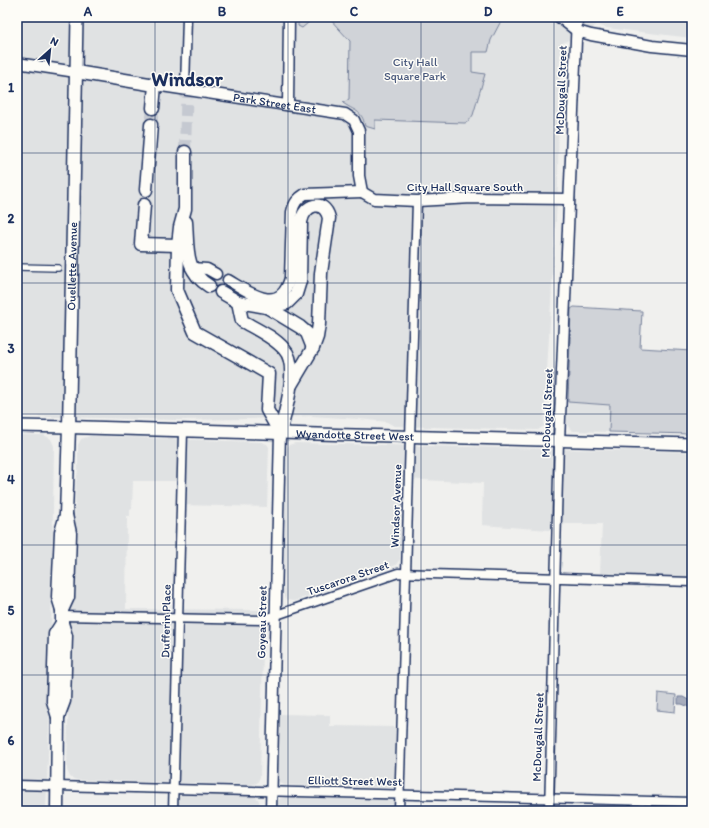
<svg xmlns="http://www.w3.org/2000/svg" width="709" height="828" font-family="Itim,sans-serif">
  <rect width="100%" height="100%" fill="#f0f0ee"/>
  <filter id="ink" filterUnits="userSpaceOnUse"><feTurbulence type="fractalNoise" baseFrequency=".025" numOctaves="2"/><feDisplacementMap in="SourceGraphic" scale="8" xChannelSelector="R" yChannelSelector="G"/><feConvolveMatrix kernelMatrix="1 2 1 2 8 2 1 2 1" color-interpolation-filters="sRGB"/></filter>
  <g filter="url(#ink)">
    <g fill="#e0e2e3">
      <path d="M17 17H692V38L607 28 597 25 561 44 559 75 558 184 547 371 544 426 538 430 394 426 387 422 359 419 311 416 251 419 178 420 17 416Z"/>
      <path d="M568 402 610 405 609 432 573 431 569 428 567 423Z"/>
      <path d="M17 435H44L51 439 54 446 50 703 46 811H17Z"/>
      <path d="M90 436 261 442 267 444 269 447 267 507 177 505V481H133L132 509 130 510V516H127V519L126 609 264 610 260 777 257 783 251 785 76 780 70 777 67 770 69 655 66 638 72 574 76 482 78 470V445L81 439Z"/>
      <path d="M295 443 692 452V578L600 575 602 524H566L549 530 482 525 483 483 403 479 400 559 396 565 294 601 287 600 284 597 286 450 289 445Z"/>
      <path d="M279 714 330 715V726L396 727 394 788 284 785 280 783 278 779Z"/>
      <path d="M170 793 251 796 258 799 261 806 260 811H169Z"/>
      <path d="M287 796 394 799V811H277L279 799Z"/>
      <path d="M555 805 692 806V811H555Z"/>
    </g>
    <g fill="#d0d3d8" stroke="#76819b">
      <path d="M298 17H315L302 28 298 26Z"/>
      <path d="M328 17H495L501 21 491 40 488 52H472V72L485 74 473 115 469 121 465 123 375 120V129L365 126C362 110 354 111 343 103L349 99 350 41Z"/>
      <path d="M574 307 642 311 640 348 692 351V434L609 432 610 405 568 402 571 309Z"/>
      <path d="M658 693 676 695 675 712 657 710Z"/>
    </g>
    <path fill="#a7adbd" stroke="#6f7b97" d="M678 697H683L692 702 689 707 682 704H678Z"/>
    <g fill="none" stroke-linecap="round" stroke-linejoin="round">
      <g stroke="#c5c9d1" stroke-width="12" stroke-dasharray="12 6" stroke-linecap="butt">
        <path d="M151 125 153 108"/>
        <path d="M185 152 187 79"/>
      </g>
      <g stroke="#1b2f5e" stroke-width="8">
        <path id="pedestrian" d="M17 267 58 268"/>
      </g>
      <g stroke="#1b2f5e" stroke-width="11">
        <g id="minor">
          <path d="M185 89 187 17"/>
          <path d="M62 616 262 620 398 573 692 582"/>
          <path d="M17 785 692 802"/>
          <path d="M173 811 183 431"/>
          <path d="M399 811 417 201"/>
          <path d="M549 811 559 441"/>
        </g>
      </g>
      <g stroke="#1b2f5e" stroke-width="13">
        <g id="tertiary">
          <path d="M559 17 577 31 591 35 652 46 692 50"/>
          <path d="M17 63 76 72"/>
          <path id="s1" d="M155 85 345 114 354 120 359 131V176L362 192"/>
          <path d="M288 105 289 17"/>
          <path d="M362 192 374 199 417 201 472 198 569 199"/>
          <path d="M191 268 207 269 216 274"/>
          <path d="M228 280C249 292 280 316 290 278L292 212C294 203 297 199 305 194L362 192"/>
          <path d="M559 441 577 17"/>
          <path d="M271 811 280 433"/>
        </g>
      </g>
      <g stroke="#1b2f5e" stroke-width="14">
        <g id="secondary">
          <path d="M76 72 77 17"/>
          <path d="M17 426 69 427"/>
          <path id="s2" d="M280 433 692 444"/>
        </g>
      </g>
      <g stroke="#1b2f5e" stroke-width="15">
        <g id="primary">
          <path d="M185 152V209L180 227 178 245 177 290 195 332 269 374 267 410 280 433"/>
          <path d="M146 190 151 125"/>
          <path d="M144 205 141 244 178 245"/>
          <path d="M186 222C188 247 184 271 209 286"/>
          <path d="M221 292 238 302 267 307 287 303 296 294 300 281 301 222C304 204 324 198 329 218L321 273 319 324 317 337 313 348 291 385"/>
          <path d="M238 302 242 321C256 329 274 337 284 349 300 365 285 413 280 433"/>
          <path d="M267 307 300 327 307 333 313 348"/>
          <path d="M69 427 280 433"/>
          <path d="M62 610 68 597 70 533 66 515"/>
          <path d="M58 717 53 701 55 634 62 623"/>
          <path id="s3" d="M57 811 58 717 64 701 66 636 62 623V610L58 597 61 532 66 515 69 427 76 72 155 85 153 108"/>
        </g>
      </g>
      <use href="#pedestrian" stroke="#fdfcf7" stroke-width="5.5"/>
      <use href="#minor" stroke="#fdfcf7" stroke-width="8"/>
      <use href="#tertiary" stroke="#fdfcf7" stroke-width="10"/>
      <use href="#secondary" stroke="#fdfcf7" stroke-width="11"/>
      <use href="#primary" stroke="#fdfcf7" stroke-width="12"/>
    </g>
  </g>
  <path fill="none" stroke="#1b2f5e" stroke-width="1" stroke-opacity="0.55" d="M155 17V811M288 17V811M421 17V811M554 17V811M17 153H692M17 283H692M17 414H692M17 545H692M17 675H692"/>
  <g text-anchor="middle" stroke-width="3" stroke-linejoin="round" paint-order="stroke">
    <g font-size="12" fill="#48587c" stroke="#fdfcf7">
      <text x="415" y="66">City Hall<tspan x="415" dy="14">Square Park</tspan></text>
    </g>
    <g font-size="12" fill="#1b2f5e" stroke="#fdfcf7">
      <text transform="translate(561 90) rotate(-88)" y="4">McDougall Street</text>
      <text dy="4" stroke="none"><textPath href="#s1" startOffset="121">Park Street East</textPath></text>
      <text x="465" y="191">City Hall Square South</text>
      <text dy="4" stroke="none"><textPath href="#s3" startOffset="548">Ouellette Avenue</textPath></text>
      <text transform="translate(547 413) rotate(-88)" y="4">McDougall Street</text>
      <text dy="4" stroke="none"><textPath href="#s2" startOffset="75">Wyandotte Street West</textPath></text>
      <text transform="translate(396 506) rotate(-88)" y="4">Windsor Avenue</text>
      <text transform="translate(348 578) rotate(-19)" y="4">Tuscarora Street</text>
      <text transform="translate(166 621) rotate(-89)" y="4">Dufferin Place</text>
      <text transform="translate(262 622) rotate(-89)" y="4">Goyeau Street</text>
      <text transform="translate(538 737) rotate(-88)" y="4">McDougall Street</text>
      <text transform="translate(355 781) rotate(1)" y="4">Elliott Street West</text>
    </g>
    <g font-size="20" font-weight="bold" fill="#1b2f5e" stroke="#fdfcf7">
      <text x="187" y="86">Windsor</text>
    </g>
  </g>
  <rect width="709" height="828" fill="none" stroke="#fdfcf7" stroke-width="44"/>
  <g transform="translate(50 50) rotate(27)" stroke="#fdfcf7" stroke-width="3" paint-order="stroke">
  <path d="M0-3L7 15L0 10L-7 15Z" fill="#1b2f5e"/>
  <text y="-6" font-size="11" font-weight="bold" text-anchor="middle" fill="#1b2f5e">N</text>
  </g>
  <rect x="22" y="22" width="665" height="784" fill="none" stroke="#1b2f5e" stroke-width="1.5"/>
  <g font-size="13" text-anchor="middle" font-weight="bold" fill="#1b2f5e">
    <text x="88" y="16">A</text>
    <text x="222" y="16">B</text>
    <text x="354" y="16">C</text>
    <text x="488" y="16">D</text>
    <text x="620" y="16">E</text>
    <text x="11" y="92">1</text>
    <text x="11" y="223">2</text>
    <text x="11" y="353">3</text>
    <text x="11" y="484">4</text>
    <text x="11" y="615">5</text>
    <text x="11" y="745">6</text>
  </g>
</svg>
